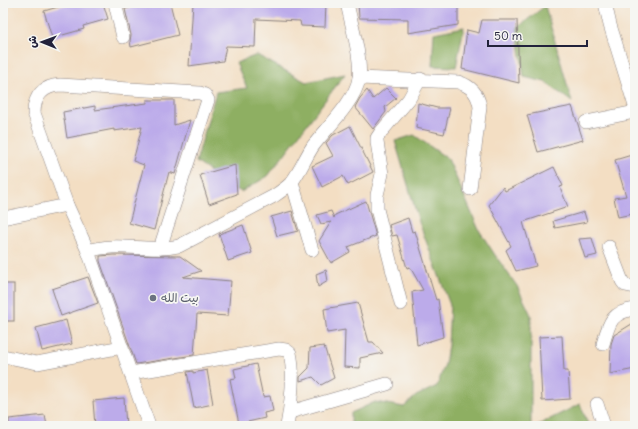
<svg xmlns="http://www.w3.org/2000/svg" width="638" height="429" font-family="Delius,'Playpen Sans Arabic',sans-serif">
  <rect width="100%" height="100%" fill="#f6f6f2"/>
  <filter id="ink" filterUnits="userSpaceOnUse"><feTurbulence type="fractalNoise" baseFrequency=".025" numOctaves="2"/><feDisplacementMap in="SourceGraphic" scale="8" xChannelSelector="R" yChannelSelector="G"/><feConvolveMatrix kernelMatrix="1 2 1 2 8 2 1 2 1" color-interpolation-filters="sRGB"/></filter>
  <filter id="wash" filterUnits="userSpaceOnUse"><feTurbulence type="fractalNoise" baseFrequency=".012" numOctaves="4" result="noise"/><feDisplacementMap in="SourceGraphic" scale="16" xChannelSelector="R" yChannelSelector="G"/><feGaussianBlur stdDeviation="0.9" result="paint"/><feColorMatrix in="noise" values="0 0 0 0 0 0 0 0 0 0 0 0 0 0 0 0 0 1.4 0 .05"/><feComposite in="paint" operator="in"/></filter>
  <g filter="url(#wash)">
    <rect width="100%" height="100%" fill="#f3dec3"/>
    <g fill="#8eaf62" stroke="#58684e">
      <path d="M545 6 572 102 545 82 524 77 517 28Z"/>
      <path d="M464 27 456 67 432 66 434 33Z"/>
      <path d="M257 55 306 82 345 74 268 176 241 192 196 162 216 92 247 88 236 63Z"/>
      <path d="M414 135 448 159 479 230 495 255 517 286 531 315V426H351V413L375 402 404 407 416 396 437 386 445 364 448 345 450 305 419 222 395 141Z"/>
      <path d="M580 404 589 426H536Z"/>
    </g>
    <g id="blocks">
      <g fill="#bcabea">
        <path d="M72 3H103L108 19 83 26 84 29 52 38 44 11Z"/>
        <path d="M147 3H170L178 35 131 47 130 41 131 35 125 9Z"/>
        <path d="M193 3H326L325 27 301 26 300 21 256 19 255 47 226 46 223 61 189 66Z"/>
        <path d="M358 3H458V25L408 33V19L359 18Z"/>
        <path d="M482 20H517L519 83 462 69 467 30 479 33Z"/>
        <path d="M386 88 396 98 385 107 386 112 373 129 355 107 360 98 367 90 373 99Z"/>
        <path d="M147 100H174V125L190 120 175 174 169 172 154 230 129 223 144 165 133 161 142 127 114 131V129L67 138 63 112 95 106V110L147 103Z"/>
        <path d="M418 103 437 108H450L444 134 416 128Z"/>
        <path d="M572 106 583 140 538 152 527 115Z"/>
        <path d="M350 126 373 172 348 185 343 176 322 187 312 166 333 156 326 143 333 135Z"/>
        <path d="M635 154V217H632V214L618 217 614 198 626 196 615 160Z"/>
        <path d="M235 165 237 194 209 204 200 175Z"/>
        <path d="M554 167 563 186 560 187 568 207 523 222 536 266 516 271 506 250 511 246 489 205 503 187 505 191Z"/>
        <path d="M366 201 376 236 348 247 350 252 331 263 319 241 331 222 321 224 317 215 331 211 334 218 335 215Z"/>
        <path d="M292 211 298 231 277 236 271 217Z"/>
        <path d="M584 212 587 222 555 228 553 221Z"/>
        <path d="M408 218 412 232 415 231 436 300 438 299 443 337 417 345 412 292 423 290 410 267 407 268 397 235 392 236 389 225Z"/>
        <path d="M243 225 252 253 228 261 219 234Z"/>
        <path d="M592 238 597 255 585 258 579 239Z"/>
        <path d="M113 255 180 256 201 271 183 277 231 281 228 316 197 314 194 355 136 364 100 261V256Z"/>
        <path d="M326 270 328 281 318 287 316 274Z"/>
        <path d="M88 277 98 303 61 316 52 289Z"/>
        <rect x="3" y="284" width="11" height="37"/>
        <path d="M358 303 369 342H373L383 353 360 358V368L344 367 345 330 327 333 324 309Z"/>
        <path d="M66 320 72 344 42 351 36 328Z"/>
        <path d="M635 322V369L610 374 611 344 614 335Z"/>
        <path d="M562 336 564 371H568L570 399 542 401 539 337Z"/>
        <path d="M324 346 334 378 321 385 313 377 300 381V377L309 368 310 348Z"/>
        <path d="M256 364 263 397 270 396 273 411 264 413 265 418 239 424 230 379 236 378 234 369Z"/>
        <path d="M207 370 213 404 194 408 187 372 193 371V373Z"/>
        <path d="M124 398 126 426H95L93 401Z"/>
        <path d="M45 415 47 426H9V419Z"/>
      </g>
    </g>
  </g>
  <g filter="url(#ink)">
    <use href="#blocks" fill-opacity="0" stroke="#8a807f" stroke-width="1"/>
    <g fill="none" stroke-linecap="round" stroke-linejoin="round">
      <g stroke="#8a807f" stroke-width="14">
        <g id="minor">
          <path d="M115 3 123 37"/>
          <path d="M605 3 610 25 635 106"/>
          <path d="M359 78 458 82C471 86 478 93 480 107L470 189"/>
          <path d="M586 122 635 112"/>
          <path d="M292 182 312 250"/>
          <path d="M3 218 67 205"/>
          <path d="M609 247 622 281 625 285 635 287"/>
          <path d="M88 251C117 241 149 253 179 246L274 196C280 192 286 188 291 183 300 172 305 158 313 146 327 128 356 100 359 78 362 59 351 23 347 3"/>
          <path d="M401 304 377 209V195L382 174 377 142V138L381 132 409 99 420 79"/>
          <path d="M603 344C609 323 611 312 635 309"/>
          <path d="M3 356 37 363 122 347"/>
          <path d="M131 373 279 349 286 350 290 353C295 374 291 404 287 426"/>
          <path d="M597 404 604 426"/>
          <path d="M290 412 387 384"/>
          <path d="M149 426 88 251 67 205 34 113C34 96 43 86 60 85L200 93 205 95 208 100 207 103 160 248"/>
        </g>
      </g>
      <use href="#minor" stroke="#fff" stroke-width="13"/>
    </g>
  </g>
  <circle fill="#6b7280" stroke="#f6f6f2" stroke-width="1.5" cx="153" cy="298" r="4"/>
  <g text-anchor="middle" stroke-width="3.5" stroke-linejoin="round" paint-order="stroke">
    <g font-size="12" fill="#5b616d" stroke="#f6f6f2" text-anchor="start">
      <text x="161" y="302">بيت الله</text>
    </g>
  </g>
  <rect width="638" height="429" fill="none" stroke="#f6f6f2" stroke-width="16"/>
  <g transform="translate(42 42) rotate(271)" stroke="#f6f6f2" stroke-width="3" paint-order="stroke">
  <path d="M0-3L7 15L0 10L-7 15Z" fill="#22223b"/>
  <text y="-6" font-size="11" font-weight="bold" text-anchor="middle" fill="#22223b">ش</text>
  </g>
  <path d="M488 40v6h99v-6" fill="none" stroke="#22223b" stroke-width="2"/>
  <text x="494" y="40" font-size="12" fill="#22223b" stroke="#f6f6f2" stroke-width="3" paint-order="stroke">50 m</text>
</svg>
